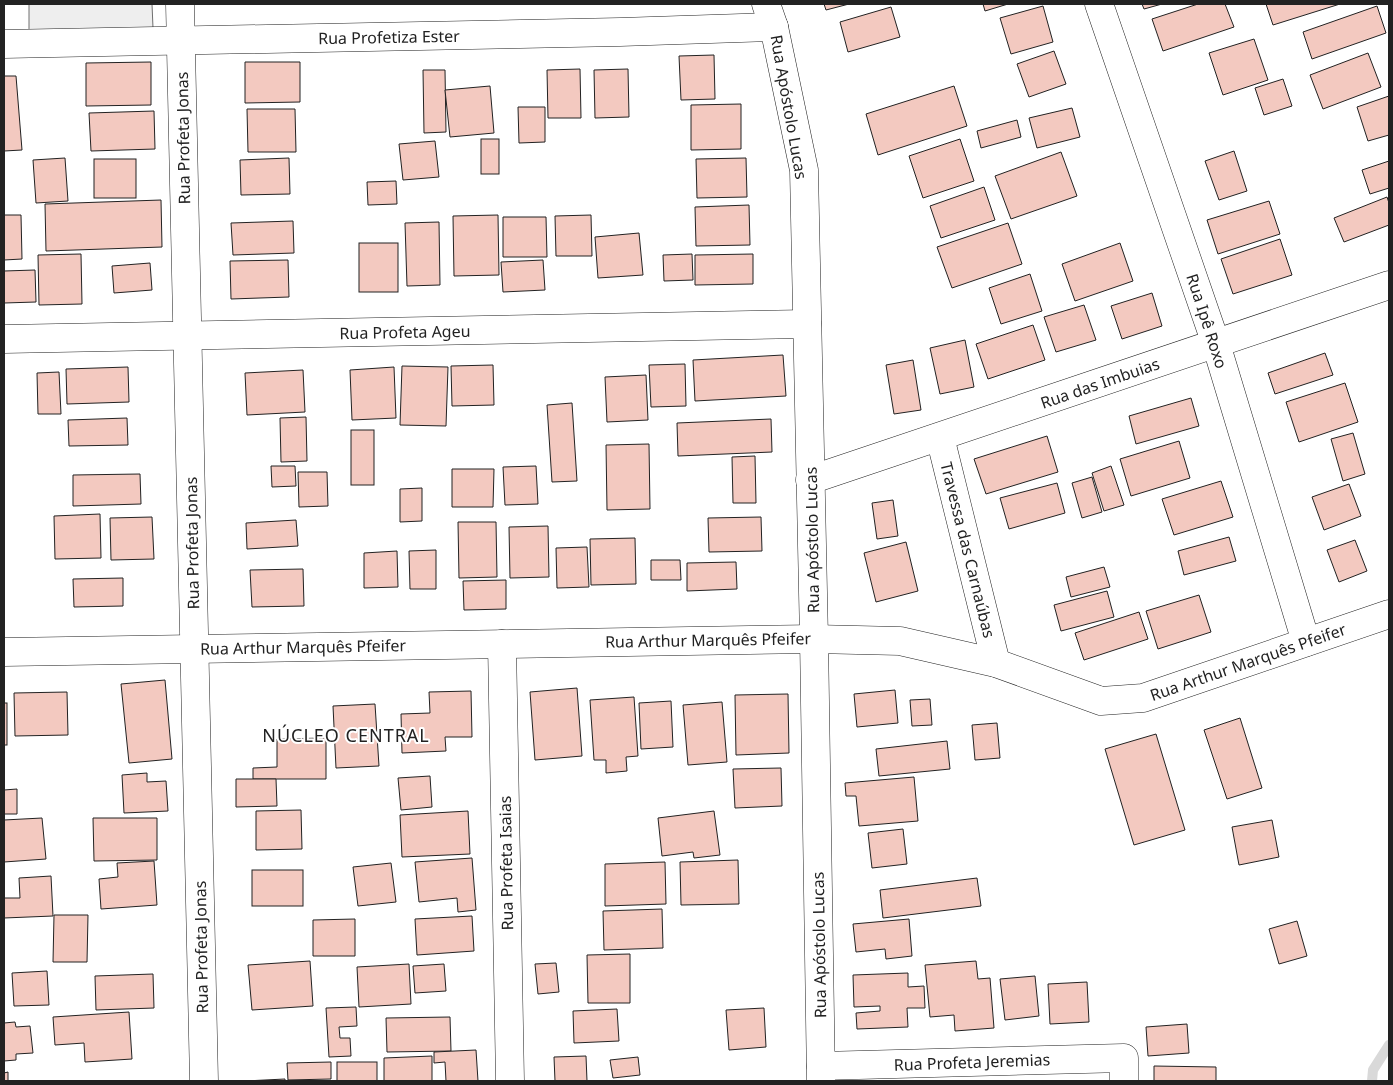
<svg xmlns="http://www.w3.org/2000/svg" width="1393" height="1085" font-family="'Noto Sans',sans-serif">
  <rect width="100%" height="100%" fill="#fff"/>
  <path fill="#eee" stroke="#6f6f6f" d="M29 4H152L153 28 29 32Z"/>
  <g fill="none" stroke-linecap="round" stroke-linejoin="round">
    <path stroke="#d9d9d9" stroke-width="10" d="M1372 1081 1373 1070 1389 1045"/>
  </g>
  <g fill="#f3c9c0" stroke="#222">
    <path d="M824 4H849L826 10Z"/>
    <path d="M983 4H1008L985 11Z"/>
    <path d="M1142 4H1162L1144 9Z"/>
    <path d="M1198 4H1225L1234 27 1163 51 1152 19Z"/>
    <path d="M1266 4H1340L1273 25Z"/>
    <path d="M1043 6 1053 42 1011 54 1000 18Z"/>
    <path d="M1377 6 1386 33 1312 59 1303 32Z"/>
    <path d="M891 7 900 37 848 52 840 22Z"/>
    <path d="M1254 39 1268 80 1223 95 1209 53Z"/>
    <path d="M1054 51 1066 84 1029 97 1017 64Z"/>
    <path d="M1368 53 1381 87 1323 109 1310 75Z"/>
    <path d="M714 55 715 99 681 100 679 56Z"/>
    <path d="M151 62V105L86 106V63Z"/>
    <path d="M245 62H300V102L245 103Z"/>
    <path d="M580 69 581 118H548L547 70Z"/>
    <path d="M628 69 629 117 595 118 594 70Z"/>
    <path d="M423 70H445L446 132 424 133Z"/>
    <path d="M4 76H16L22 150 4 151Z"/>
    <path d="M1283 79 1292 106 1264 115 1255 88Z"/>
    <path d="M490 86 494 133 450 137 445 90Z"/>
    <path d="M954 86 967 126 878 155 866 114Z"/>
    <path d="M1389 96V135L1368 141 1357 107Z"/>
    <path d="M741 104V149L691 150V105Z"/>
    <path d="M518 107H545V142L519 143Z"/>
    <path d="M1072 108 1080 137 1037 148 1029 118Z"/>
    <path d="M247 109H295L296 152H248Z"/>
    <path d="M154 111 155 149 91 151 89 113Z"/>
    <path d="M1017 120 1021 137 981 148 977 131Z"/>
    <rect x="481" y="139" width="18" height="35"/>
    <path d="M960 139 974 181 923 198 909 156Z"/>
    <path d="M435 141 439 177 403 180 399 144Z"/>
    <path d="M1234 151 1247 191 1219 200 1205 161Z"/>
    <path d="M1061 152 1077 196 1011 219 995 176Z"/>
    <path d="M65 158 68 201 36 203 33 160Z"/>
    <path d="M289 158 290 194 241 195 240 160Z"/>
    <path d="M746 158 747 197 697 198 696 159Z"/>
    <rect x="94" y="159" width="42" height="39"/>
    <path d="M1389 161V188L1370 194 1362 170Z"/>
    <path d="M396 181 397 204 368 205 367 182Z"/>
    <path d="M984 187 995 220 941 238 930 206Z"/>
    <path d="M1387 197 1389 203V225L1344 242 1334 218Z"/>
    <path d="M161 200 162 247 46 251 45 204Z"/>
    <path d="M1269 201 1280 234 1218 254 1207 220Z"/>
    <path d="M749 205 750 245 696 246 695 207Z"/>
    <path d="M4 215H21L22 259 4 260Z"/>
    <path d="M498 215 499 275 454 276 453 216Z"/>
    <path d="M591 215 592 256H556L555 216Z"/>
    <path d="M503 217H546L547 257H503Z"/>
    <path d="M293 221 294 253 233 255 231 223Z"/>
    <path d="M439 222 440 285 407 286 405 223Z"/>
    <path d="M1008 223 1022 264 952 288 937 247Z"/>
    <path d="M639 233 643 275 598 278 595 237Z"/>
    <path d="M1280 239 1292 275 1233 294 1221 259Z"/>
    <rect x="359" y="243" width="39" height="49"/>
    <path d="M1120 243 1133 281 1075 301 1062 264Z"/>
    <path d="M81 254 82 304 39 305 38 255Z"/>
    <path d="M692 254 693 280 664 281 663 255Z"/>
    <path d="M753 254V284L695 285V255Z"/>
    <path d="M288 260 289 297 231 299 230 261Z"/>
    <path d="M543 260 545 290 503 292 501 262Z"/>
    <path d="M150 263 152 290 114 293 112 266Z"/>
    <path d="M35 270 36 302 4 303V271Z"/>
    <path d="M1030 274 1042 311 1001 324 989 288Z"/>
    <path d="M1152 293 1162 326 1122 339 1111 306Z"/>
    <path d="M1084 305 1096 340 1056 352 1044 317Z"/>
    <path d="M1033 325 1045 360 988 379 976 344Z"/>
    <path d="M965 340 974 387 940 394 930 348Z"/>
    <path d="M1325 353 1333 375 1275 394 1268 373Z"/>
    <path d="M783 355 786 396 695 401 693 360Z"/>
    <path d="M913 360 921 410 894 414 886 365Z"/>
    <path d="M685 364 686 406 651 407 649 365Z"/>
    <path d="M493 365 494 405 452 406 451 366Z"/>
    <path d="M402 366 448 367 446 426 400 425Z"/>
    <path d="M128 367 129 402 67 404 66 369Z"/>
    <path d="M394 367 396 418 352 420 350 370Z"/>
    <path d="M303 370 305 412 247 415 245 373Z"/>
    <path d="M59 372 61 414H38L37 373Z"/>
    <path d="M646 375 648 420 607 422 605 377Z"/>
    <path d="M1345 383 1358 422 1299 442 1286 402Z"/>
    <path d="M1191 398 1199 426 1136 444 1129 416Z"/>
    <path d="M572 403 577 481 552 482 547 405Z"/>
    <path d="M306 417 307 461 281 462 280 418Z"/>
    <path d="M127 418 128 445 69 446 68 420Z"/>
    <path d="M771 419 772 452 678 456 677 423Z"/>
    <rect x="351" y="430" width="23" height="55"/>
    <path d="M1353 433 1365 474 1343 481 1331 439Z"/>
    <path d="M1047 436 1058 472 986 494 974 459Z"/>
    <path d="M1179 441 1190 478 1131 496 1120 459Z"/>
    <path d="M649 444 650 509 607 510 606 445Z"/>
    <path d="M755 456 756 503H733L732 457Z"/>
    <path d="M271 466H295L296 486 272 487Z"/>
    <path d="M536 466 538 504 505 505 503 467Z"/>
    <path d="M1111 466 1124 505 1104 511 1092 473Z"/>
    <path d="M452 469H494L493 507H452Z"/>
    <path d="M298 472H327L328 506 299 507Z"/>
    <path d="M140 474 141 504 73 506V475Z"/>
    <path d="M1092 477 1102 512 1082 518 1072 483Z"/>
    <path d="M1221 481 1233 517 1174 535 1162 499Z"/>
    <path d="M1057 483 1065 513 1009 529 1000 498Z"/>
    <path d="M1349 484 1361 516 1324 530 1312 497Z"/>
    <path d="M422 488V521L400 522V489Z"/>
    <path d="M893 500 898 536 877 539 872 503Z"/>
    <path d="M100 514 101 558 55 559 54 516Z"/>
    <path d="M152 517 154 559 111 560 110 518Z"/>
    <path d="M761 517 762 551 709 552 708 518Z"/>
    <path d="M296 520 298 546 247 549 246 523Z"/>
    <path d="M458 522H496L497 577 459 578Z"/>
    <path d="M548 526 549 577 510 578 509 527Z"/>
    <path d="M1229 537 1236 561 1184 575 1178 551Z"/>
    <path d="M635 538 636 584 591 585 590 539Z"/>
    <path d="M1355 540 1367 571 1339 582 1327 550Z"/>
    <path d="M906 542 918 591 876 602 864 553Z"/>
    <path d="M587 547 589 587 557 588 556 548Z"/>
    <path d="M436 550V589H410L409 551Z"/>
    <path d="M397 551 398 587 364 588V553Z"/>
    <path d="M651 560H680L681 580H651Z"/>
    <path d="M736 562 737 589 687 591V563Z"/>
    <path d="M1104 567 1110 587 1071 597 1066 577Z"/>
    <path d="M303 569 304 606 252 607 250 570Z"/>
    <path d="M123 578V606L74 607 73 579Z"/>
    <path d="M506 580V609L464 610 463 581Z"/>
    <path d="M1107 591 1114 617 1061 631 1054 605Z"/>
    <path d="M1199 595 1211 632 1158 649 1146 611Z"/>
    <path d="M1139 612 1148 639 1084 660 1075 633Z"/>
    <path d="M165 680 172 759 129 763 121 684Z"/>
    <path d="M577 688 582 756 535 760 530 692Z"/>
    <path d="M895 690 898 723 857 727 854 694Z"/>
    <path d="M471 691 472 737H445L446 751 402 753 401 714 430 713 429 692Z"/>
    <path d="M67 692 68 735 15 736 14 693Z"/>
    <path d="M788 694 789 753 736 755 735 695Z"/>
    <path d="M634 697 638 756 626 757 627 771 606 773V760H594L590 700Z"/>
    <path d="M930 699 932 725 912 726 910 700Z"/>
    <path d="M671 701 673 747 641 749 639 703Z"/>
    <path d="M722 702 727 762 688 765 683 705Z"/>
    <rect x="4" y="703" width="3" height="42"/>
    <path d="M375 704 379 766 336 768 333 706Z"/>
    <path d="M1240 718 1262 788 1227 799 1204 730Z"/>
    <path d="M997 723 1000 758 975 760 972 725Z"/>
    <path d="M1156 734 1185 830 1134 845 1105 749Z"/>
    <path d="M326 738V779H253V768L277 767V739Z"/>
    <path d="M947 741 950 769 879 776 876 749Z"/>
    <path d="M781 768 782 806 735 808 733 769Z"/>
    <path d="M147 773V782L166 781 168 811 124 813 122 775Z"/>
    <path d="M430 776 432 807 401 810 398 778Z"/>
    <path d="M914 777 918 821 859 826 856 796H846L845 783Z"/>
    <path d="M236 779H276L277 806 236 807Z"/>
    <path d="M17 789V814H4V790Z"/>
    <path d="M301 810 302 849 256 850V811Z"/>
    <path d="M468 811 470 854 402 857 400 815Z"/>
    <path d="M714 811 720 855 694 858 693 852 662 856 658 818Z"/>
    <path d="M42 818 46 859 4 862V820Z"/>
    <path d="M93 818H157V860L94 861Z"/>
    <path d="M1272 820 1279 857 1239 865 1232 827Z"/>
    <path d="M903 829 907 864 872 868 868 833Z"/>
    <path d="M472 858 476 910 458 912 457 898 419 902 415 862Z"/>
    <path d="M738 860 739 904 681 905 680 862Z"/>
    <path d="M154 861 157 905 101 909 99 879 118 877 117 863Z"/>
    <path d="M665 862 666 904 605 906V864Z"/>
    <path d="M391 863 396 902 358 906 353 867Z"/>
    <rect x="252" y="870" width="51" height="36"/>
    <path d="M51 876 53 916 4 918V898H20L19 878Z"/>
    <path d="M977 878 981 906 883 918 880 890Z"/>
    <path d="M662 909 663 948 604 950 603 911Z"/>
    <path d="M54 915H88L87 962H53Z"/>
    <path d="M472 916 474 951 417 955 415 919Z"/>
    <path d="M355 919V956H313V920Z"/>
    <path d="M909 919 912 956 886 959 885 949 856 952 853 924Z"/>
    <path d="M1297 921 1307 956 1279 964 1269 929Z"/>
    <path d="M630 954V1003H588L587 955Z"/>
    <path d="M310 961 313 1006 252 1010 248 965Z"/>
    <path d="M976 961 978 979 990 978 994 1028 955 1031 954 1015 930 1017 925 965Z"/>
    <path d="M556 963 559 992 538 994 535 964Z"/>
    <path d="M409 964 411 1004 359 1007 357 967Z"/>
    <path d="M444 964 446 991 415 993 413 966Z"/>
    <path d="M47 971 49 1005 14 1006 12 973Z"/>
    <path d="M908 973V987L924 986 925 1008H907L908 1027 857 1029 856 1013 880 1011V1006L854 1007 853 975Z"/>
    <path d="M153 974 154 1008 96 1010 95 976Z"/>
    <path d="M1035 976 1039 1016 1005 1020 1000 979Z"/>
    <path d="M1087 982 1089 1022 1050 1024 1048 984Z"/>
    <path d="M356 1007 357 1026 339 1027 340 1038H350L351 1056 329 1057 326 1008Z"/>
    <path d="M764 1008 766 1047 729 1050 726 1010Z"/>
    <path d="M617 1009 619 1041 574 1043 573 1011Z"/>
    <path d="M129 1012 132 1059 85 1062 84 1043 55 1045 53 1017Z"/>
    <path d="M450 1017 451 1051 387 1052 386 1018Z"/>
    <path d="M15 1022 16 1027 30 1026 33 1053 16 1054V1060L4 1061V1023Z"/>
    <path d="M1187 1024 1189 1053 1148 1056 1146 1027Z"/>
    <path d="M476 1050 478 1081H446L445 1062 434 1063V1052Z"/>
    <path d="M432 1056V1081H384V1058Z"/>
    <path d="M586 1056 587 1081H555L554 1057Z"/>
    <path d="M638 1057 640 1075 613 1078 610 1060Z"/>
    <path d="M331 1062V1079L288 1080 287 1063Z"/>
    <rect x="337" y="1062" width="40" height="19"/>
    <path d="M1154 1066 1216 1067V1081H1154Z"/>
    <path d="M8 1072V1081H4V1073Z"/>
    <path d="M285 1079V1081H245Z"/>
  </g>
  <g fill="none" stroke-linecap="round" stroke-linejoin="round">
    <g stroke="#222" stroke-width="29">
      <g id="minor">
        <path d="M180 4 204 1081"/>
        <path d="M766 4 774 27 804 170 814 639 821 1081"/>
        <path d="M1099 4 1216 344 1306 642"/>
        <path d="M4 44 620 32 774 27"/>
        <path d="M4 339 807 324"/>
        <path d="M940 437 996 663"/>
        <path d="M810 480 1389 285"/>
        <path d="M502 644 510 1081"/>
        <path d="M4 652 814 639 900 641 996 663 1101 701 1143 698 1389 614"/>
        <path d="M821 1066 1124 1058V1081"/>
      </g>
    </g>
    <use href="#minor" stroke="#fff" stroke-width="28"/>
  </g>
  <g text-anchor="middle" stroke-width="4" stroke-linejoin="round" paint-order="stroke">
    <g font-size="16" fill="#222" stroke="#fff">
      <text transform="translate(389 37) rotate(-1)" y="6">Rua Profetiza Ester</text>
      <text transform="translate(789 107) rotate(80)" y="6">Rua Apóstolo Lucas</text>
      <text transform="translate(183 138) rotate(-91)" y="6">Rua Profeta Jonas</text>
      <text transform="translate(1207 321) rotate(72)" y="6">Rua Ipê Roxo</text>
      <text transform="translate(405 332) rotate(-1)" y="6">Rua Profeta Ageu</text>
      <text transform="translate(1100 383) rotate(-19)" y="6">Rua das Imbuias</text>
      <text transform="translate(812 540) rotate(-91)" y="6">Rua Apóstolo Lucas</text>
      <text transform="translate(192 543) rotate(-91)" y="6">Rua Profeta Jonas</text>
      <text transform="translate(968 550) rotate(76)" y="6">Travessa das Carnaúbas</text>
      <text transform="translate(708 640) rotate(-1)" y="6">Rua Arthur Marquês Pfeifer</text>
      <text transform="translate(303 647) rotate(-1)" y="6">Rua Arthur Marquês Pfeifer</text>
      <text transform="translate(1248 662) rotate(-19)" y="6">Rua Arthur Marquês Pfeifer</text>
      <text transform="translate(506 863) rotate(-91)" y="6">Rua Profeta Isaias</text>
      <text transform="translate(819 945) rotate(-91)" y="6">Rua Apóstolo Lucas</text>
      <text transform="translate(201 947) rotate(-91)" y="6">Rua Profeta Jonas</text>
      <text transform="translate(972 1062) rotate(-2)" y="6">Rua Profeta Jeremias</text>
    </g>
    <g font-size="18" letter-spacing="1" fill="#222" stroke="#fff">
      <text x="346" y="742">NÚCLEO CENTRAL</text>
    </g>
  </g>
  <rect width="1393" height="1085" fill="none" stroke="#222222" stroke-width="10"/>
</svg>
